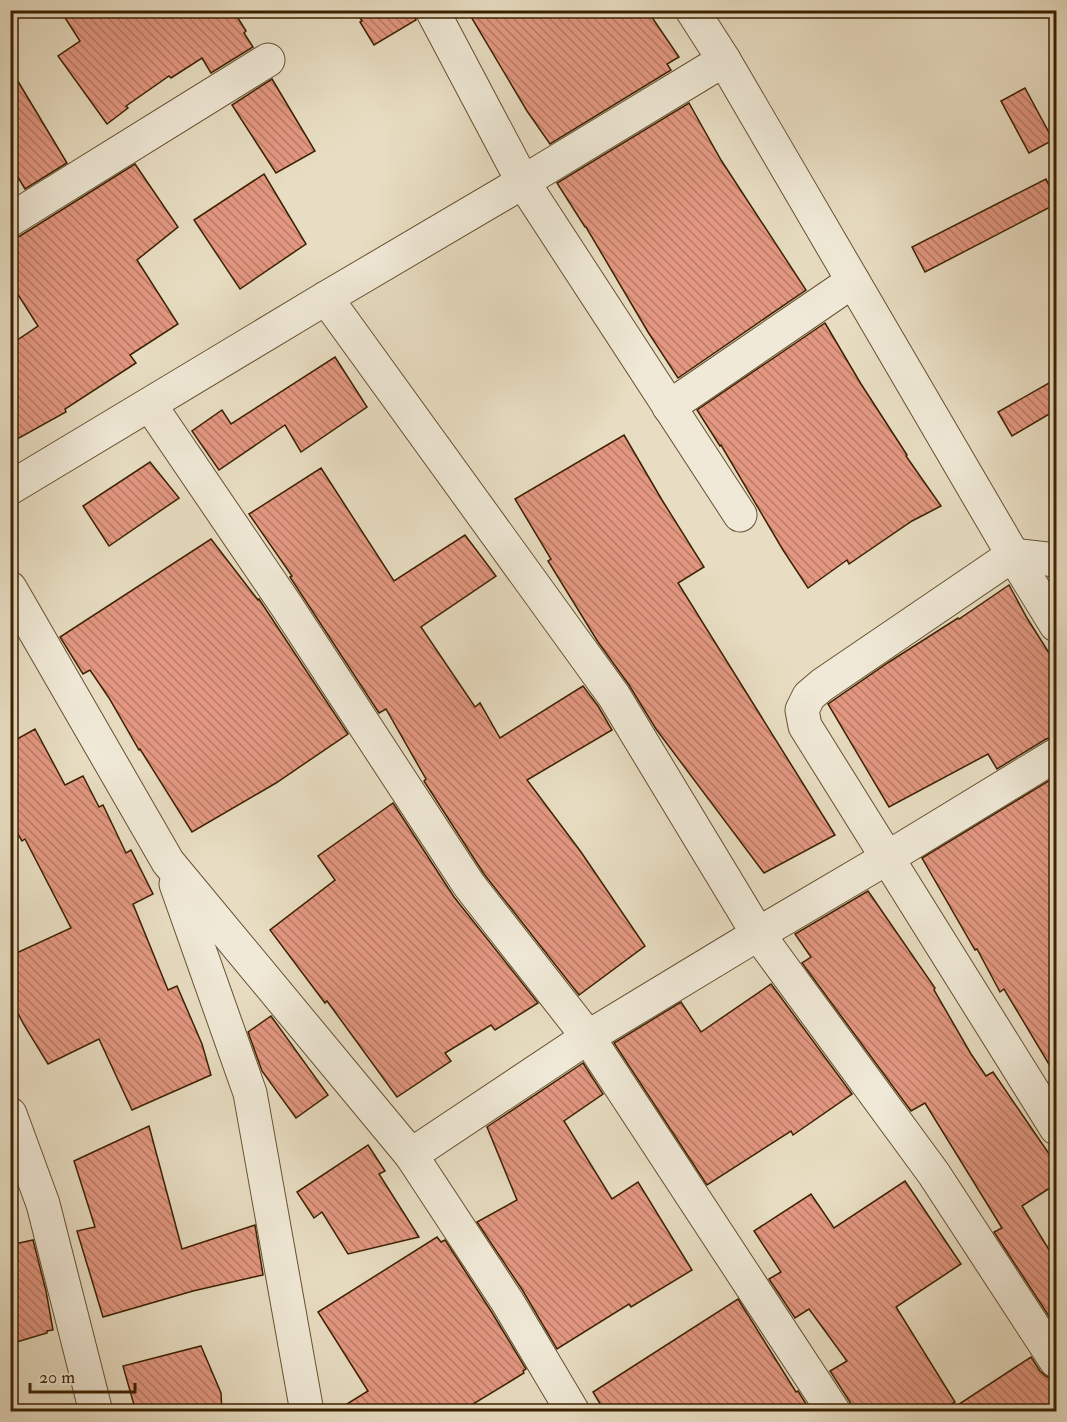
<svg xmlns="http://www.w3.org/2000/svg" width="1067" height="1422" font-family="'IM FELL Double Pica',serif">
  <defs>
    <pattern id="building-back-hatch" width="6" height="6" patternUnits="userSpaceOnUse" patternTransform="scale(1.5)"><rect width="6" height="6" fill="#e39781"/><path d="M-1 5l2 2M0 0l6 6M5-1l2 2" fill="none" stroke="#b97b67"/></pattern>
  </defs>
  <rect width="100%" height="100%" fill="#e8ddc2"/>
  <filter id="stains"><feTurbulence type="fractalNoise" baseFrequency=".00333" numOctaves="4"/><feColorMatrix values="0 0 0 0 .2 0 0 0 0 .09 0 0 0 0 .02 0 0 0 .5 -.17"/></filter>
  <radialGradient id="worn" r=".72"><stop offset=".6" stop-color="#630" stop-opacity="0"/><stop offset="1" stop-color="#630" stop-opacity=".3"/></radialGradient>
  <g fill="url(#building-back-hatch)" stroke="#3b2100" stroke-width="1.5">
    <path d="M60 10H233L246 31 244 33 253 47 211 73 202 58 171 78 169 76 126 106 128 108 107 124 58 56 80 41Z"/>
    <path d="M355 10H413L416 20 374 45 360 22 362 21Z"/>
    <path d="M467 10H647L679 57 667 64 671 70 550 144 527 111Z"/>
    <path d="M10 68 67 163 25 189 10 164Z"/>
    <path d="M272 79 315 151 276 173 232 105Z"/>
    <path d="M1025 88 1053 140 1029 153 1001 101Z"/>
    <path d="M689 103 721 160 806 290 678 378 648 332 586 227H585L557 183Z"/>
    <path d="M135 164 178 227 137 260 178 324 130 355 136 363 65 409 66 412 10 443V345L38 326 10 282V239L20 236Z"/>
    <path d="M264 174 306 244 240 289 194 220Z"/>
    <path d="M1046 179 1056 199V204L925 272 912 247Z"/>
    <path d="M825 323 861 384 907 455 906 456 941 506 912 521 849 564 847 560 808 588 783 550 721 445 720 446 697 410Z"/>
    <path d="M335 357 367 407 301 452 285 425 219 470 192 431 222 410 231 424Z"/>
    <path d="M1056 379V410L1012 436 998 412Z"/>
    <path d="M624 435 662 500 704 567 678 583 835 835 764 873 656 729 629 685 598 642 548 561 551 559 515 499Z"/>
    <path d="M150 462 179 498 109 546 83 506Z"/>
    <path d="M321 468 394 581 465 535 496 576 421 627 475 707 480 703 500 738 583 686 598 706 612 730 527 780 581 852 645 946 579 995 484 874 424 781 426 779 386 709 379 713 290 577 292 576 249 514Z"/>
    <path d="M211 539 258 600 259 599 348 734 276 783 192 832 140 749 139 750 109 698 90 670 83 674 60 637Z"/>
    <path d="M1009 585 1027 618 1056 664V736L1046 739 997 769 988 754 889 807 828 704 889 662 958 618 959 619Z"/>
    <path d="M35 729 65 785 83 776 99 807 103 805 126 853 131 850 153 894 133 904 168 990 177 986 202 1044 211 1075 132 1110 99 1039 48 1064 24 1025 10 998V956L71 928 25 839 22 841 10 821V743Z"/>
    <path d="M1055 777 1056 779V1076L1004 989 1000 992 977 949 975 950 922 858Z"/>
    <path d="M393 803 454 897 538 1003 495 1030 491 1025 445 1053 451 1061 397 1097 327 1001 325 1003 270 930 335 880 318 856Z"/>
    <path d="M868 891 935 988 934 990 971 1054 986 1076 993 1072 1056 1164V1184L1022 1206 1056 1261V1327L994 1232 1002 1228 925 1103 911 1111 802 963 811 957 795 934Z"/>
    <path d="M771 984 852 1094 793 1135 791 1131 707 1185 614 1043 681 1002 701 1032Z"/>
    <path d="M271 1016 328 1095 296 1118 262 1071 248 1032Z"/>
    <path d="M583 1063 603 1094 564 1121 612 1199 638 1182 692 1270 631 1307 629 1304 557 1349 523 1291 477 1222 517 1200 487 1127Z"/>
    <path d="M149 1126 182 1249 255 1225 263 1275 193 1291 103 1317 77 1231 95 1227 74 1161Z"/>
    <path d="M368 1145 385 1171 379 1174 419 1237 348 1254 322 1212 314 1218 297 1192Z"/>
    <path d="M905 1181 961 1264 896 1307 955 1402 939 1412H853L850 1402 830 1371 847 1361 809 1309 795 1318 769 1279 781 1272 754 1231 811 1194 834 1228Z"/>
    <path d="M437 1237 441 1242 445 1240 491 1311 526 1369 523 1371 524 1373 460 1412H334L368 1391 318 1312Z"/>
    <path d="M33 1240 46 1291 53 1330 47 1331V1333L10 1344V1245Z"/>
    <path d="M738 1299 796 1392 798 1391 811 1412H605L593 1392Z"/>
    <path d="M201 1346 221 1393 222 1412H136L123 1366Z"/>
    <path d="M1031 1357 1040 1371 1047 1377 1056 1380V1412H947Z"/>
  </g>
  <g fill="none" stroke-linecap="round" stroke-linejoin="round">
    <g stroke="#665030" stroke-width="35">
      <g id="minor">
        <path d="M432 10 523 182 740 515"/>
        <path d="M692 10 724 60 1013 555 1056 625"/>
        <path d="M10 220 268 60"/>
        <path d="M326 298 614 696 758 934 887 858 1056 755"/>
        <path d="M150 405 286 605 469 885 588 1037 834 1412"/>
        <path d="M669 407 853 281"/>
        <path d="M10 488 326 298 523 182 724 60"/>
        <path d="M1056 560 1013 555 822 685 809 696 802 710 805 726 1056 1128"/>
        <path d="M10 588 168 862 411 1155 588 1037 758 934 934 1174 1056 1361"/>
        <path d="M176 884 250 1093 307 1412"/>
        <path d="M10 1114 43 1204 96 1412"/>
        <path d="M411 1155 507 1301 573 1412"/>
      </g>
    </g>
    <use href="#minor" stroke="#f0e9d7" stroke-width="33"/>
  </g>
  <rect width="1067" height="1422" fill="none" stroke="#e8ddc2" stroke-width="36"/>
  <rect x="12" y="12" width="1043" height="1398" fill="none" stroke="#3b2100" stroke-width="3"/>
  <rect x="18" y="18" width="1031" height="1386" fill="none" stroke="#3b2100" stroke-width="1.5"/>
  <path d="M30 1383v9h105v-9" fill="none" stroke="#3b2100" stroke-width="3"/>
  <text x="39" y="1383" font-size="18" fill="#3b2100" stroke="#f0e9d7" stroke-width="4.5" paint-order="stroke">20 m</text>
  <rect width="100%" height="100%" filter="url(#stains)"/>
  <rect width="100%" height="100%" fill="url(#worn)"/>
</svg>
